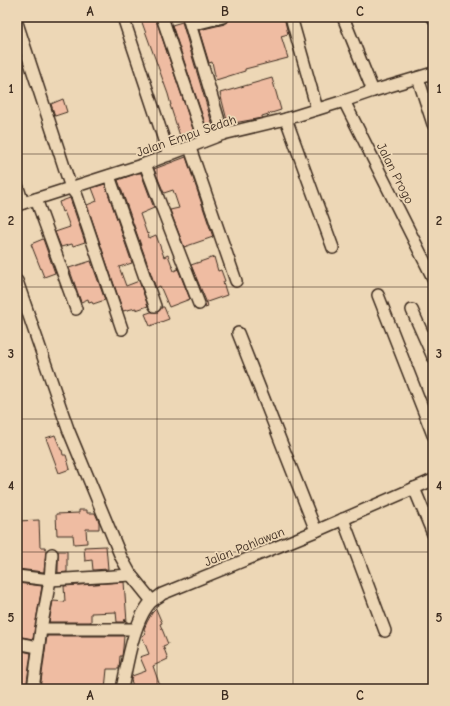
<svg xmlns="http://www.w3.org/2000/svg" width="450" height="706" font-family="'Comic Neue',sans-serif">
  <rect width="100%" height="100%" fill="#edd7b6"/>
  <filter id="ink" filterUnits="userSpaceOnUse"><feTurbulence type="fractalNoise" baseFrequency=".025" numOctaves="2"/><feDisplacementMap in="SourceGraphic" scale="8" xChannelSelector="R" yChannelSelector="G"/><feConvolveMatrix kernelMatrix="1 2 1 2 8 2 1 2 1" color-interpolation-filters="sRGB"/></filter>
  <g filter="url(#ink)">
    <g fill="#efbca2" stroke="#3b2a1e">
      <path d="M140 17H155L194 132 180 136 170 105H171L168 94Z"/>
      <path d="M230 17H284L288 34 281 36 288 58 245 69V71L216 80 212 62 209 63 199 30 225 24 228 22Z"/>
      <path d="M182 22 214 130 208 132 172 25Z"/>
      <path d="M272 78 281 110 262 116V118L228 124 220 93Z"/>
      <path d="M63 99 67 112 55 116 51 104Z"/>
      <path d="M186 157 213 237 184 247 170 210 179 208 173 190 164 193 154 169Z"/>
      <path d="M138 173H141L154 208 140 214 147 234 148 233 149 238 156 235 164 257 168 255 174 271 178 269 190 299 169 307 160 286 156 288 118 180Z"/>
      <path d="M105 184 132 263 119 267 126 286 139 281 148 306 136 310V308L123 311 87 205 97 201 92 188Z"/>
      <path d="M70 198 85 242 73 246 72 244 61 247 55 232 70 227 64 211 62 212 59 202Z"/>
      <path d="M43 239 55 273 44 277 31 244Z"/>
      <path d="M214 257 218 271 221 270 225 281 223 282 227 295 207 302 208 307 205 308 206 301 191 265Z"/>
      <path d="M91 261 105 300 93 304 92 302 89 303 88 299 81 302 69 268Z"/>
      <path d="M162 307H164L169 319 150 326 145 314 151 312H158Z"/>
      <path d="M55 435 61 450H62L63 455H66L70 469 59 473 46 438Z"/>
      <path d="M79 510H87V513H95L99 522V529H86L87 543 74 544 73 535H57L56 514 79 513Z"/>
      <path d="M39 520 40 547H45L46 551 44 572 17 569V521Z"/>
      <path d="M106 546 108 569 93 570 92 560 85 561 84 547Z"/>
      <path d="M58 551H67V572L58 573Z"/>
      <path d="M124 582 127 622H126L125 619 124 622H117L116 612 91 613V622H49L53 601 65 602 64 586Z"/>
      <path d="M17 583 42 586 33 639 17 636Z"/>
      <path d="M156 609 162 623 160 624 168 644 163 646 168 659 153 666 161 689H134L131 680 132 676 146 671 140 657 149 654 142 636 146 633 144 629 147 622 152 613Z"/>
      <path d="M47 636H124L123 648 122 656H120L119 669H107L105 689H40Z"/>
      <path d="M17 650 31 653 26 689H17Z"/>
    </g>
    <g fill="none" stroke-linecap="round" stroke-linejoin="round">
      <g stroke="#3b2a1e" stroke-width="14">
        <g id="minor">
          <path d="M123 17 169 155"/>
          <path d="M162 17 204 141"/>
          <path d="M188 17 223 134"/>
          <path d="M291 17 317 109"/>
          <path d="M343 17 373 91"/>
          <path d="M433 17V18"/>
          <path d="M17 23 71 188 77 196 122 329"/>
          <path d="M191 25 223 17"/>
          <path d="M418 78 433 124"/>
          <path d="M344 101 433 278"/>
          <path d="M286 119 333 248"/>
          <path d="M190 148 236 281"/>
          <path d="M145 164 199 304"/>
          <path d="M109 176 155 306"/>
          <path d="M17 185 23 203"/>
          <path d="M36 199 76 309"/>
          <path d="M17 205 145 164 223 134 286 119 344 101 373 91 433 73"/>
          <path d="M17 281 68 429 121 557 131 575 152 601"/>
          <path d="M378 295 433 435"/>
          <path d="M412 310 433 357"/>
          <path d="M238 333 316 531"/>
          <path d="M414 488 433 534"/>
          <path d="M343 519 385 631"/>
          <path d="M17 576 50 580 131 575"/>
          <path d="M41 629H136"/>
          <path d="M17 643 38 647"/>
          <path d="M33 689 41 629 50 580 52 554"/>
          <path d="M122 689C127 665 134 618 152 601 155 599 159 597 162 594L316 531 433 480"/>
        </g>
      </g>
      <use href="#minor" stroke="#edd7b6" stroke-width="11"/>
    </g>
  </g>
  <path fill="none" stroke="#3b2a1e" stroke-width="1" stroke-opacity="0.55" d="M157 17V689M293 17V689M17 154H433M17 287H433M17 419H433M17 552H433"/>
  <g text-anchor="middle" stroke-width="3.5" stroke-linejoin="round" paint-order="stroke">
    <g font-size="13" fill="#3b2a1e" stroke="#edd7b6">
      <text transform="translate(186 135) rotate(-19)" y="5">Jalan Empu Sedah</text>
      <text transform="translate(396 173) rotate(63)" y="5">Jalan Progo</text>
      <text transform="translate(244 546) rotate(-22)" y="5">Jalan Pahlawan</text>
    </g>
  </g>
  <rect width="450" height="706" fill="none" stroke="#edd7b6" stroke-width="44"/>
  <rect x="22" y="22" width="406" height="662" fill="none" stroke="#3b2a1e" stroke-width="1.5"/>
  <g font-size="13" text-anchor="middle" font-weight="bold" fill="#3b2a1e">
    <text x="90" y="16">A</text>
    <text x="225" y="16">B</text>
    <text x="360" y="16">C</text>
    <text x="11" y="93">1</text>
    <text x="439" y="93">1</text>
    <text x="11" y="225">2</text>
    <text x="439" y="225">2</text>
    <text x="11" y="358">3</text>
    <text x="439" y="358">3</text>
    <text x="11" y="490">4</text>
    <text x="439" y="490">4</text>
    <text x="11" y="622">5</text>
    <text x="439" y="622">5</text>
    <text x="90" y="700">A</text>
    <text x="225" y="700">B</text>
    <text x="360" y="700">C</text>
  </g>
</svg>
